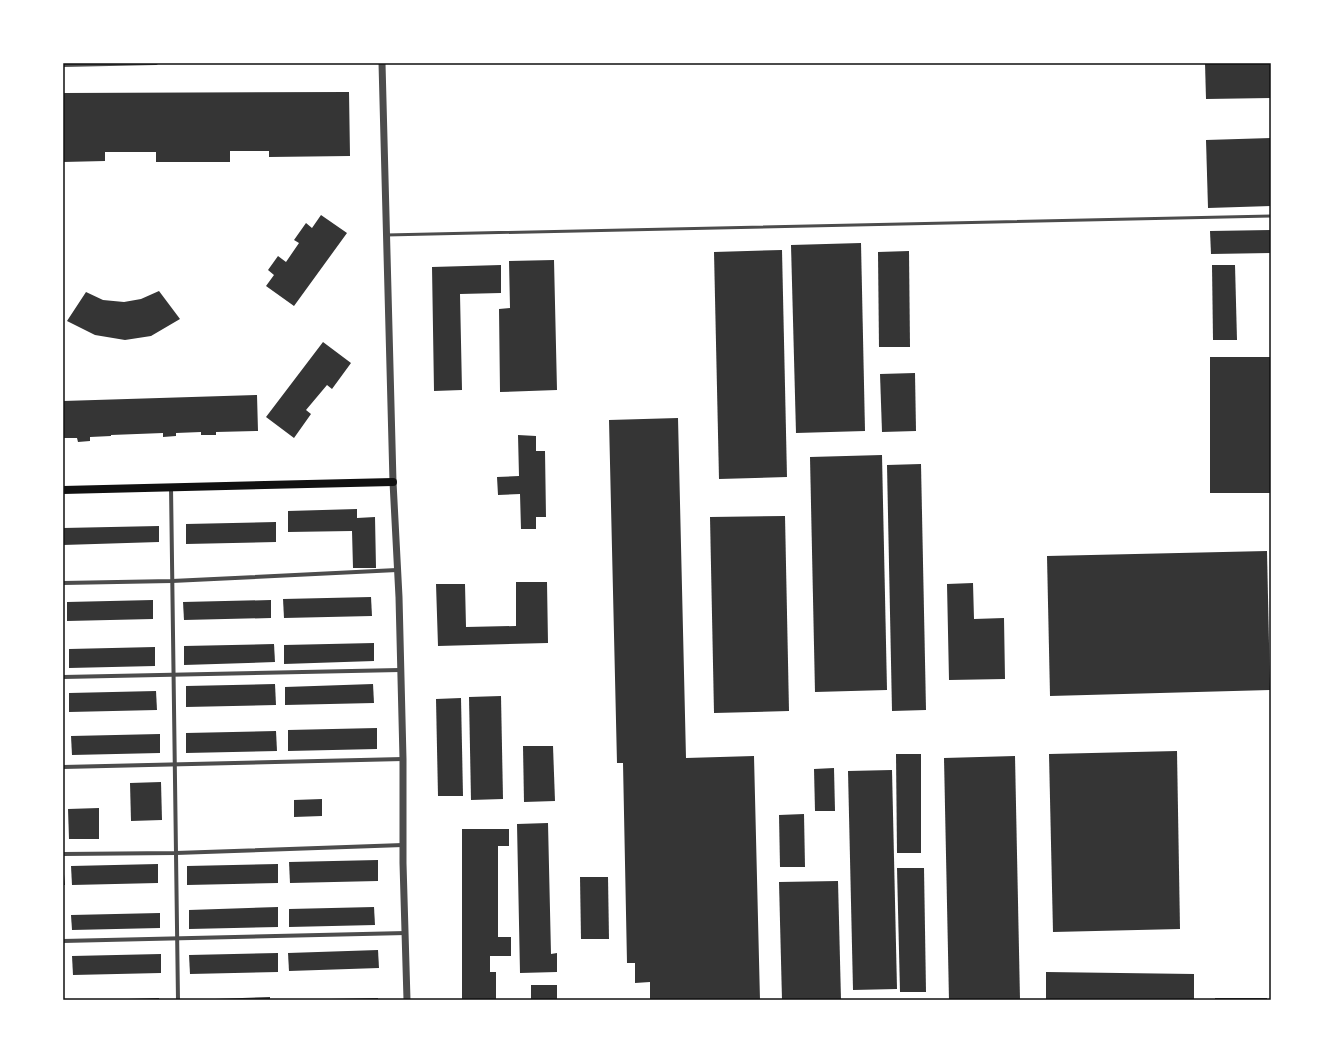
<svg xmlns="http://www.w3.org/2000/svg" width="1334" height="1063" font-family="'Libre Baskerville',serif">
  <rect width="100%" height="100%" fill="#fff"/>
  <g fill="#353535">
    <path d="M1205 63H1271V98L1206 99Z"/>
    <path d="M349 92 350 156 269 157V151H230V162H156V152H105V161L63 162V93Z"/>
    <path d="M1271 138V206L1208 208 1206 140Z"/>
    <path d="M321 215 347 233 294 306 266 286 274 275 268 270 278 256 286 262 299 243 294 240 306 223 312 228Z"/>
    <path d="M1271 230V253L1211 254 1210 231Z"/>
    <path d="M861 243 865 431 796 433 791 245Z"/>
    <path d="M782 250 787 477 719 479 714 252Z"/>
    <path d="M909 251 910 347H879L878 252Z"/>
    <path d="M554 260 557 390 500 392 499 309 510 308 509 261Z"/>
    <path d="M501 265V293L460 294 462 390 434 391 432 267Z"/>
    <path d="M1212 265H1235L1237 340H1213Z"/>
    <path d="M159 291 180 319 151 336 125 340 95 335 67 321 86 292 103 300 124 302 141 299Z"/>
    <path d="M323 342 351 363 332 389 327 385 306 410 311 414 294 438 266 417Z"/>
    <rect x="1210" y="357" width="61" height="136"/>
    <path d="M915 373 916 431 882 432 880 374Z"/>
    <path d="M257 395 258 431 216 432V435H201V432L176 433V436L163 437V433L111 435V436L90 437V441L78 442 77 438H63V401Z"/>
    <path d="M678 418 686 758 754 756 760 1000H650V982L635 983V963H627L623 763H617L609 420Z"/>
    <path d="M518 435 536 436V451H545L546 517H536V529H521L520 494 498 495 497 477 519 476Z"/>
    <path d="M882 455 887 690 815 692 810 457Z"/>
    <path d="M921 464 926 710 892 711 887 465Z"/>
    <path d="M357 509V518L375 517 376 568H353L352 531 288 532V511Z"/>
    <path d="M785 516 789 711 714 713 710 517Z"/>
    <path d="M276 522V542L186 544V524Z"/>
    <path d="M159 526V542L63 545V528Z"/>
    <path d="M1267 551 1270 690 1050 696 1047 556Z"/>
    <path d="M516 582H547L548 643 438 646 436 584H465L466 627 516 626Z"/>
    <path d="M973 583 974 619 1004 618 1005 679 949 680 947 584Z"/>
    <path d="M371 597 372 616 284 618 283 599Z"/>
    <path d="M153 600V619L67 621V602Z"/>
    <path d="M271 600V618L184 620 183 602Z"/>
    <path d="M374 643V661L284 664V645Z"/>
    <path d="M274 644 275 662 184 665V646Z"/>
    <path d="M155 647V666L69 668V649Z"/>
    <path d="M275 684 276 705 186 707V686Z"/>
    <path d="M373 684 374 703 285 705V687Z"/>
    <path d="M156 691 157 710 69 712V693Z"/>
    <path d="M501 696 503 799 471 800 469 697Z"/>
    <path d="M461 698 463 796H438L436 699Z"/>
    <path d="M377 728V749L288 751V730Z"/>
    <path d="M276 731 277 751 186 753V733Z"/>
    <path d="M160 734V753L72 755 71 736Z"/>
    <path d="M523 746H553L555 801 524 802Z"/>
    <path d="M1177 751 1180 929 1053 932 1049 754Z"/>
    <path d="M896 754H921V853H897Z"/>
    <path d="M1015 756 1020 1000H949L944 758Z"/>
    <path d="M834 768 835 811H815L814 769Z"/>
    <path d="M892 770 897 989 853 990 848 771Z"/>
    <path d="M161 782 162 820 131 821 130 783Z"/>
    <path d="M322 799V816L294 817V800Z"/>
    <path d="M99 808V839H69L68 809Z"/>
    <path d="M804 814 805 867H780L779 815Z"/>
    <path d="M548 823 551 954 557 953V972L520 973 517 824Z"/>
    <path d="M462 829H509V846H498V937H511V956H490V972H496V1000H462Z"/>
    <path d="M378 860V881L290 883 289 862Z"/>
    <path d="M158 864V883L72 885 71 866Z"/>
    <path d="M278 864V883L187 885V866Z"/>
    <path d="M897 868H924L926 992H900Z"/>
    <path d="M63 874H64L65 885H63Z"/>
    <path d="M580 877H608L609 939H581Z"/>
    <path d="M838 881 841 1000H782L779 882Z"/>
    <path d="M278 907V927L189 929V910Z"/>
    <path d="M374 907 375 925 289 927V909Z"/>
    <path d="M160 913V928L72 930 71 915Z"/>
    <path d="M378 950 379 968 289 971 288 953Z"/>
    <path d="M278 953V972L190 974 189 955Z"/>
    <path d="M161 954V973L73 975 72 956Z"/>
    <path d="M1046 972 1194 974V1000H1046Z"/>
    <rect x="531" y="985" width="26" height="15"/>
    <path d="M270 997V1000H215V999Z"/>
    <path d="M159 998V1000H128V999Z"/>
    <path d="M378 998V1000H331V999Z"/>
    <rect x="1215" y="998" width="52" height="2"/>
  </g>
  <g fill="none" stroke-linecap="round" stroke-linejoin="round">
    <path stroke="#4c4c4c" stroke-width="3" d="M386 235 1271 216"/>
    <g stroke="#4c4c4c" stroke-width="4">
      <path d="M63 65 156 63"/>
      <path d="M171 487 178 1000"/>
      <path d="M63 583 172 581 397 570"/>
      <path d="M63 677 400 670"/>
      <path d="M63 767 403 759"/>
      <path d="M63 854 176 853 403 845"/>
      <path d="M63 941 406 933"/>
    </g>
    <path stroke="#4c4c4c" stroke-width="7" d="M382 63 393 482 399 597 403 759V863L407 1000"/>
    <path stroke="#111" stroke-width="8" d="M63 490 393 482"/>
  </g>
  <rect width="1334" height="1063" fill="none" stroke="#ffffff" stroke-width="128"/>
  <rect x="64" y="64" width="1206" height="935" fill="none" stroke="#111" stroke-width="1.5"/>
</svg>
